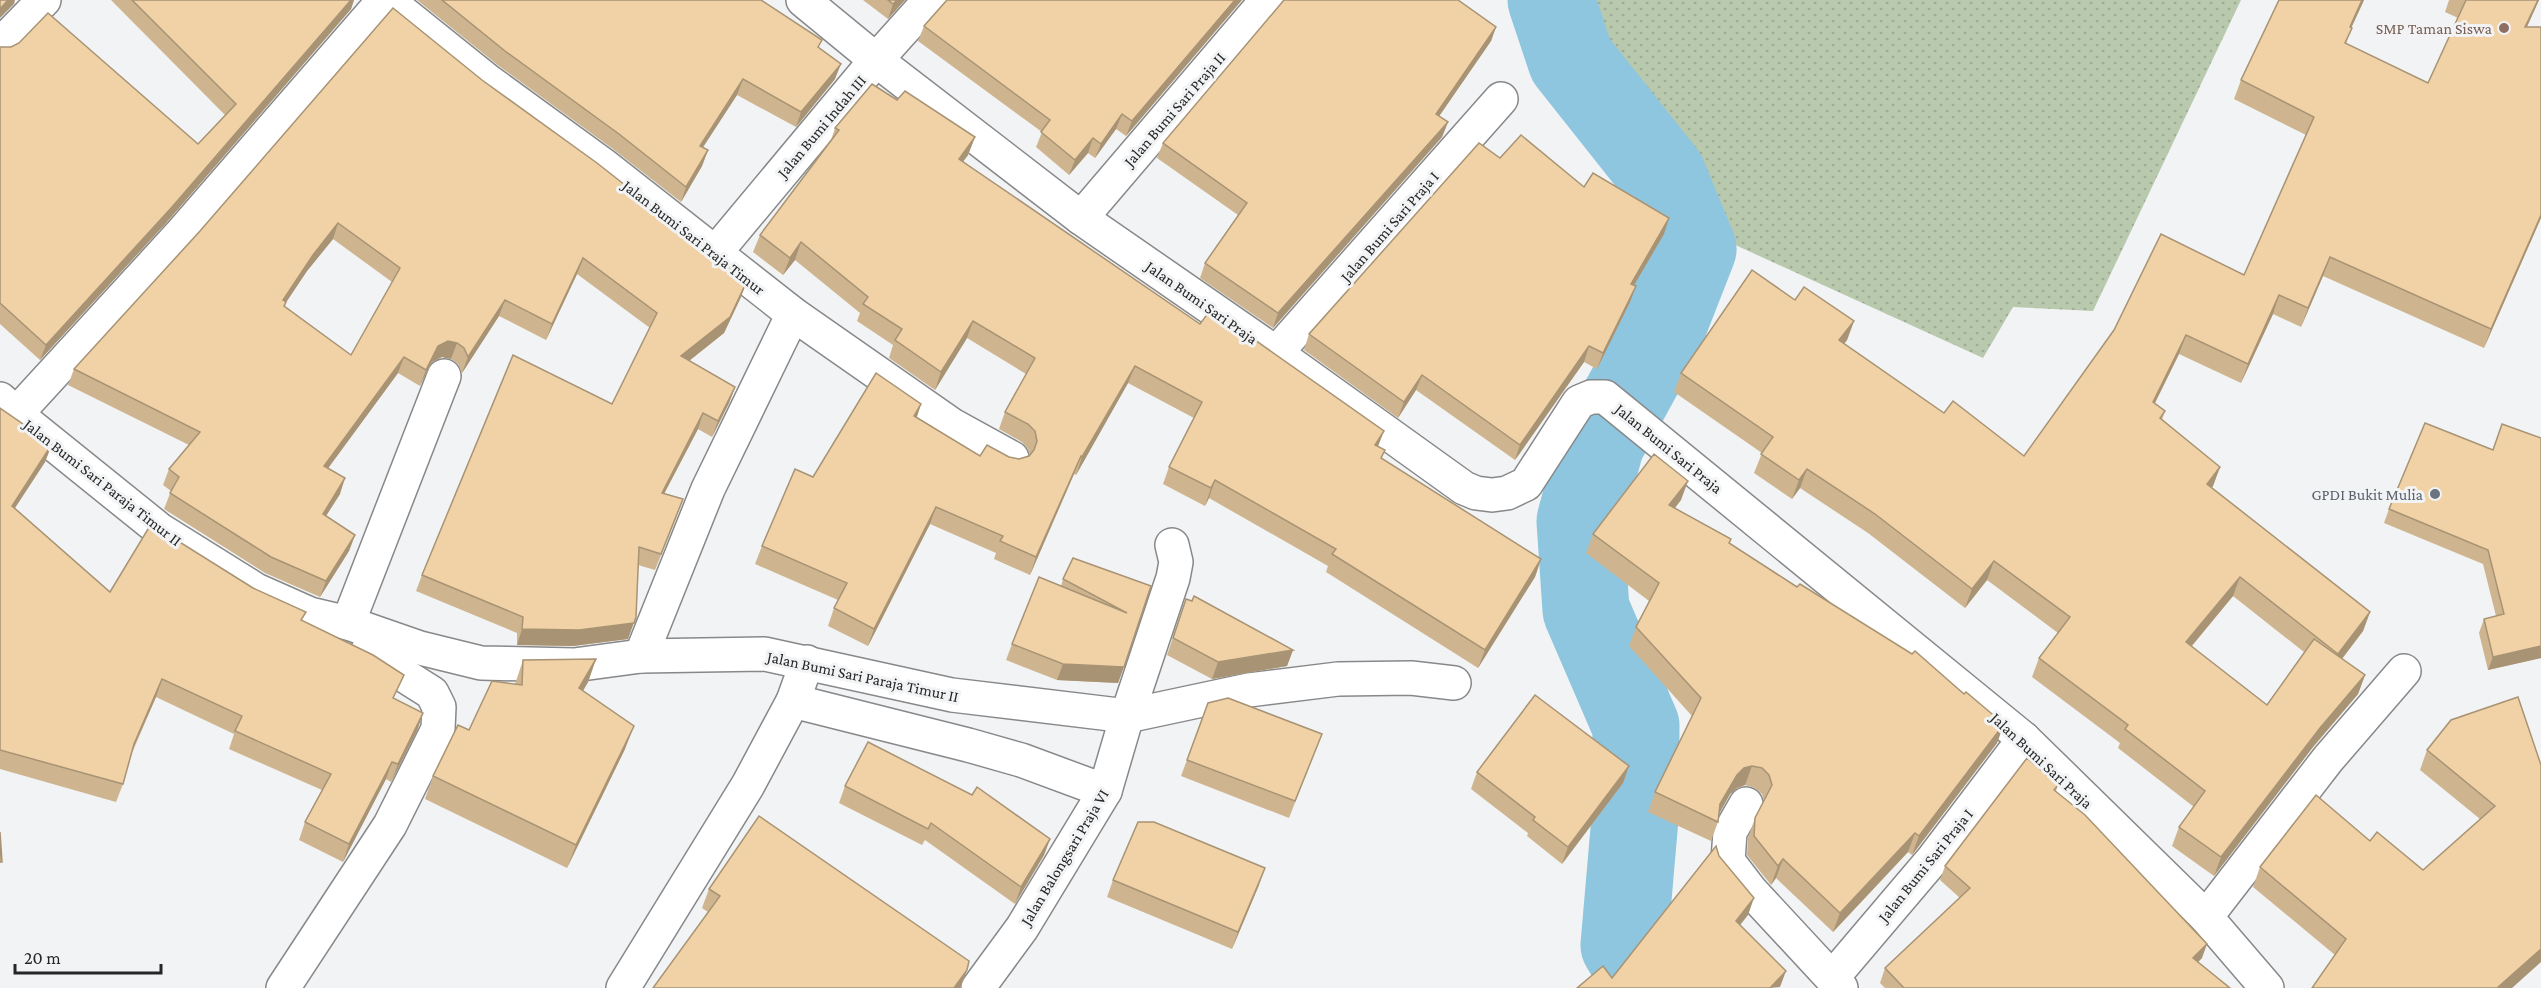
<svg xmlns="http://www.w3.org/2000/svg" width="2541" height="988" font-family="'Crimson Pro',serif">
  <defs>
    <pattern id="grass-dots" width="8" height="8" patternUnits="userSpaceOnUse" patternTransform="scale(1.5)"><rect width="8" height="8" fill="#b8c9ad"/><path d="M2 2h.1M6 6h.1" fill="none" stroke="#9eac95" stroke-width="1.8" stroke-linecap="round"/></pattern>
  </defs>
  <rect width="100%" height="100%" fill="#f2f3f4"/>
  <path fill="url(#grass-dots)" d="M1589 0H2241L2093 311 2013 307 1983 358 1720 238 1704 203 1603 59Z"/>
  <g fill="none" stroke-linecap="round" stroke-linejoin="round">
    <path stroke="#8ec5df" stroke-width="87" d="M1551 0 1571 60 1663 176 1693 249 1657 341 1601 443 1580 521 1586 610 1636 726 1635 818 1624 945 1650 988"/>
    <g stroke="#87888a" stroke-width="36">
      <g id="minor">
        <path d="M387 0 488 81 602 164 793 314 952 425 1012 458"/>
        <path d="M803 0 876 60 1081 218 1276 353 1464 488 1476 493 1492 495 1507 493 1526 484 1579 402 1591 397H1605L2024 739 2206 917 2267 988"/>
        <path d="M0 45 44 0"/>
        <path d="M1081 218 1267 0"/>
        <path d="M715 253 876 60 930 0"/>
        <path d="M1276 353 1501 99"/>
        <path d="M0 399 16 414 160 530 256 590 310 614 348 623 420 648 481 663 574 665 641 656 765 654 952 695 1127 716 1249 690 1338 679 1411 678 1454 683"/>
        <path d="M16 414 180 235 384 0"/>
        <path d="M348 623 444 376"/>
        <path d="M641 656 708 489 793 314"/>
        <path d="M793 701 968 745 1021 760 1105 791"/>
        <path d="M1746 804 1730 832 1728 861 1751 891 1841 988"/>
        <path d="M2206 917 2328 759 2404 671"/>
        <path d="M1832 978 1933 859 2024 739"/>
        <path d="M283 988 390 825 438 729 439 707 432 693 367 652"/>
        <path d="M623 988 748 785 793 701 807 662"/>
        <path d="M978 988 1022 928 1105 791 1127 716 1173 578 1176 562 1172 545"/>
      </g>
    </g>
    <use href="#minor" stroke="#fff" stroke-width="33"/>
  </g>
  <g fill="#ceb58f" fill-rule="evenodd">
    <path d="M111 0H354L351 9 166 223 40 360 0 324V47L198 144 225 115Z"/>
    <path d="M417 0H761L819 48 835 79 796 127 737 95 703 147 708 150 702 166 681 202 613 149 499 66Z"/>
    <path d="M863 0H905L888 19Z"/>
    <path d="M1242 0 1126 136 1116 129 1095 158 1088 153 1069 175 1036 147 1042 132 918 41 924 26Z"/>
    <path d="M2279 0H2364L2351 28 2346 44 2428 83 2458 18 2445 12 2449 0H2539L2527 27H2541V218L2484 348 2323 276 2301 327 2273 314 2241 383 2179 354 2155 403 2165 411 2162 420 2220 467 2212 488 2370 612 2363 631 2342 659 2365 675 2358 694 2313 747 2214 876 2172 846 2179 827 2194 807 2118 748 2120 743 2032 677 2039 658 2058 633 1987 580 1965 608 1868 533 1800 488 1792 499 1754 473 1762 453 1674 392 1681 373 1795 300 1854 321 1847 340 1844 344 1944 413 2024 456 2244 275 2306 135 2234 99 2241 80ZM2233 596 2304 652 2267 705 2192 646Z"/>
    <path d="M393 8 741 297 724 333 689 361 735 387 729 403 712 437 698 429 664 494 677 516 655 570 638 565 628 639 573 646 517 645V633L416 591 422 575 612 404 650 328 577 274 546 340 499 316 462 373 458 364 451 359 442 357 432 362 420 386 398 373 328 468 340 494 326 516 355 535 349 551 320 597 265 573 164 509 171 491 163 485 169 469 189 445 68 385 74 369 200 231ZM333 239 392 282 351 355 285 306 286 302 307 271Z"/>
    <path d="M1496 27 1491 41 1439 116 1448 122 1442 137 1273 328 1200 278 1205 263 1238 215 1157 158 1163 143Z"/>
    <path d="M897 100 975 137 968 155 963 162 1378 446 1382 459 1541 559 1535 577 1478 668 1326 572 1328 566 1209 498 1205 506 1163 484 1169 467 1194 418 1128 383 1076 475 1074 474 1030 575 994 559 996 553 930 524 868 646 828 626 834 608 838 600 755 564 762 546 813 477 921 404 917 417 980 456 1009 457 1019 459 1030 455 1028 449 1022 442 999 429 1005 412 1026 374 967 338 935 390 889 358 893 345 857 321 860 313 795 260 783 275 753 252 760 235 831 140 835 128Z"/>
    <path d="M1500 158 1584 187 1664 234 1634 285 1630 302 1597 369 1584 362 1515 460 1416 390 1398 418 1304 350 1309 334Z"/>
    <path d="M0 408 52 444 45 462 15 508 110 592 302 621 394 699 423 713 417 731 391 782 386 779 343 862 299 840 305 822 322 790 229 749 234 734 156 697 132 753 123 784 116 802 0 769Z"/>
    <path d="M2541 438V658L2488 670 2479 633 2484 619 2496 616 2483 564 2384 523 2389 509 2493 450Z"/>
    <path d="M1681 500 1674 508 1731 539 1729 543 1964 694 2004 724 1997 743 1912 855 1908 852 1833 932 1776 878 1771 885 1747 855 1748 838 1755 818 1764 801 1762 794 1755 788 1745 785 1737 788 1730 794 1719 814 1718 822 1711 841 1648 812 1655 792 1692 716 1629 646 1636 627 1649 601 1586 553 1593 534Z"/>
    <path d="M1063 579 1151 586 1118 683 1057 680 1006 660 1012 644 1061 586Z"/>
    <path d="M1186 599 1293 650 1287 666 1212 679 1167 655Z"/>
    <path d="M596 659 588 682 583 691 625 749 567 868 425 799 433 776 469 730 515 684 523 660Z"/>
    <path d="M1208 703 1322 734 1289 818 1181 776Z"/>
    <path d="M2427 750 2541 765 2335 955 2253 887 2260 867 2370 841 2423 870 2480 819 2420 770Z"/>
    <path d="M1629 766 1623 783 1562 864 1527 836 1528 833 1471 789 1477 772Z"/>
    <path d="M2058 785 2056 791 2202 958 2198 962 2230 988H1885L1880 983 1885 968 1960 898 1940 880 1945 866Z"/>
    <path d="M845 786 1050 839 1044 855 1015 904 925 840 922 845 839 803Z"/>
    <path d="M1113 880 1259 885 1232 949 1107 897Z"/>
    <path d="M709 889 967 970 960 988H653L708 912 702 908Z"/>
  </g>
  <g fill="#a89374">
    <path d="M8 0H15L14 4 0 18V9Z"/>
    <path d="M351 0H354L351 9 166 223 40 360 46 345Z"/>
    <path d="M897 0H905L888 19 893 4Z"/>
    <path d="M1235 0H1242L1126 136 1132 121Z"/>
    <path d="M2362 0H2364L2343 46 2350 27Z"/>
    <path d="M2538 0H2539L2518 46 2525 27Z"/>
    <path d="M1496 27 1491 41 1431 128 1436 114Z"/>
    <path d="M841 64 835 79 796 127 801 112Z"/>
    <path d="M743 79 737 95 694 161 700 146Z"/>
    <path d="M1122 114 1116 129 1095 158 1101 144Z"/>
    <path d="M1448 122 1442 137 1273 328 1278 313Z"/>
    <path d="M975 137 968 155 952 176 959 159Z"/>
    <path d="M1093 138 1088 153 1069 175 1075 160Z"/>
    <path d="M708 150 702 166 681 202 686 187Z"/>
    <path d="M2541 215V218L2484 348 2491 329Z"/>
    <path d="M1669 218 1664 234 1626 299 1631 284Z"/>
    <path d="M338 223 333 239 307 271 277 316 283 300 313 255Z"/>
    <path d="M801 242 795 260 783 275 790 258Z"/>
    <path d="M2330 257 2323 276 2301 327 2308 308Z"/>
    <path d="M583 258 577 274 546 340 552 324Z"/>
    <path d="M747 281 741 297 724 333 675 372 681 356Z"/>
    <path d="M1636 286 1630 302 1597 369 1603 353Z"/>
    <path d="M2279 295 2273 314 2241 383 2248 364Z"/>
    <path d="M505 300 499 316 462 373 468 357Z"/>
    <path d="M973 321 967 338 935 390 941 372Z"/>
    <path d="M1854 321 1847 340 1832 359 1839 340Z"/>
    <path d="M2186 335 2179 354 2146 421 2153 402Z"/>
    <path d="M448 341 457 343 451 359 442 357 432 362 420 386 426 370 438 346Z"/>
    <path d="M1589 346 1584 362 1515 460 1520 445Z"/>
    <path d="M404 357 398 373 318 482 324 466Z"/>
    <path d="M1135 366 1128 383 1076 475 1082 457Z"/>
    <path d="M1422 375 1416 390 1398 418 1404 402Z"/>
    <path d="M735 387 729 403 712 437 718 421Z"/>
    <path d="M921 404 915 422 914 416Z"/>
    <path d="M703 413 698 429 656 509 662 493Z"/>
    <path d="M1384 431 1377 449 1375 445Z"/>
    <path d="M52 444 45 462 5 523 12 506Z"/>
    <path d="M1081 456 1074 474 1030 575 1036 557Z"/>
    <path d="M2220 467 2213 486 2200 503 2207 484Z"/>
    <path d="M1807 469 1800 488 1792 499 1799 480Z"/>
    <path d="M345 478 340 494 317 530 323 514Z"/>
    <path d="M1215 480 1209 498 1205 506 1211 488Z"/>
    <path d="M1688 481 1681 500 1662 525 1669 505Z"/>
    <path d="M936 507 930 524 868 646 874 629Z"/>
    <path d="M355 535 349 551 320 597 326 581Z"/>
    <path d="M1541 559 1535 577 1478 668 1485 650Z"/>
    <path d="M1994 561 1987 580 1965 608 1972 589Z"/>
    <path d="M2240 577 2233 596 2179 661 2186 642Z"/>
    <path d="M2370 612 2363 631 2331 673 2338 654Z"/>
    <path d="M636 617 628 639 573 646 517 645 522 629Z"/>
    <path d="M2541 646V658L2488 670 2493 657Z"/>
    <path d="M1293 650 1287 666 1212 679 1218 662Z"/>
    <path d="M596 659 588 682 571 711 579 688Z"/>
    <path d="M1063 664 1124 667 1118 683 1057 680Z"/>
    <path d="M2365 675 2358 694 2313 747 2214 876 2221 857 2320 728Z"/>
    <path d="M162 679 156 697 127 762 134 744Z"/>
    <path d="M423 713 417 731 391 782 398 764Z"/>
    <path d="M2004 724 1997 743 1912 855 1919 836Z"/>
    <path d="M634 726 625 749 567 868 576 845Z"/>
    <path d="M392 762 386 779 343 862 349 844Z"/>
    <path d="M1629 766 1623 783 1562 864 1568 847Z"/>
    <path d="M1752 766 1745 785 1737 788 1730 794 1714 823 1720 804 1737 775 1744 768Z"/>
    <path d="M1915 833 1908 852 1833 932 1840 913Z"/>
    <path d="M1050 839 1044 855 1015 904 1021 887Z"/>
    <path d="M1783 859 1776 878 1771 885 1778 866Z"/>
    <path d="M1265 868 1259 885 1232 949 1238 932Z"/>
    <path d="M1754 898 1748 915 1730 938 1736 921Z"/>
    <path d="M2207 944 2202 958 2188 972 2193 958Z"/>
    <path d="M2541 949V962L2512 988H2497Z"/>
    <path d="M967 970 960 988H954Z"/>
    <path d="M1786 971 1780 987 1770 988Z"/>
  </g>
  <g fill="#f0d2a6" stroke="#a89374" stroke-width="1.5" fill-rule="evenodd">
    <path d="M0 0H8L0 9Z"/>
    <path d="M132 0H351L172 207 46 345 0 303V47H11L19 43 48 13 198 144 236 104Z"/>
    <path d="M442 0H761L822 40 818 47 841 64 801 112 743 79 700 146 708 150 686 187 619 134 505 51Z"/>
    <path d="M888 0H897L893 4Z"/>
    <path d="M947 0H1235L1132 121 1122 114 1101 144 1093 138 1075 160 1041 132 1050 120 924 26Z"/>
    <path d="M1284 0H1458L1496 27 1436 114 1448 122 1278 313 1205 263 1247 203 1163 143Z"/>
    <path d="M2279 0H2362L2350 27 2352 28 2345 43 2428 83 2466 0H2538L2525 27H2541V215L2491 329 2330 257 2308 308 2279 295 2248 364 2186 335 2153 402 2165 411 2160 418 2220 467 2207 484 2370 612 2338 654 2240 577 2186 642 2267 705 2314 639 2365 675 2320 728 2221 857 2179 827 2205 791 2125 729 2128 725 2039 658 2070 617 1994 561 1972 589 1875 514 1807 469 1799 480 1761 454 1773 437 1681 373 1752 270 1795 300 1804 287 1854 321 1839 340 1944 413 1953 401 2024 456 2114 330 2161 234 2244 275 2314 117 2241 80Z"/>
    <path d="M393 8 482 80 597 163 747 281 730 317 681 356 735 387 718 421 703 413 662 493 683 499 661 554 639 547 636 617 634 623 579 630 522 629 523 617 422 575 513 355 612 404 657 313 583 258 552 324 505 300 468 357 464 348 457 343 448 341 438 346 426 370 404 357 324 466 345 478 323 514 355 535 326 581 271 557 170 493 179 477 169 469 200 432 74 369 200 231ZM338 223 400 268 351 355 284 306 286 302 283 300 313 255Z"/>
    <path d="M872 84 897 100 905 91 975 137 959 159 1200 324 1211 309 1384 431 1375 445 1385 450 1381 458 1541 559 1485 650 1332 554 1336 549 1215 480 1211 488 1169 467 1202 402 1135 366 1082 457 1081 456 1036 557 1000 541 1003 536 936 507 874 629 834 608 847 583 762 546 795 469 813 477 876 373 921 404 914 416 980 456 987 445 1009 457 1019 459 1029 456 1034 450 1037 441 1035 431 1028 424 1005 412 1035 358 973 321 941 372 895 340 902 329 863 304 868 297 801 242 790 258 760 235 839 130 835 128Z"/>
    <path d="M1521 135 1584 187 1593 173 1669 218 1631 284 1636 286 1603 353 1589 346 1520 445 1422 375 1404 402 1309 334 1479 143 1500 158Z"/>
    <path d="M0 408 52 444 12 506 110 592 151 524 253 588 306 612 301 620 373 655 404 675 393 698 423 713 398 764 392 762 349 844 305 822 331 774 235 731 242 716 162 679 134 744 123 784 0 750Z"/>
    <path d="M2425 423 2493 450 2502 424 2541 438V646L2493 657 2484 619 2504 614 2488 550 2389 509Z"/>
    <path d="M1654 454 1688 481 1669 505 1731 539 1729 543 1797 587 1800 584 1912 654 1915 651 1964 694 1966 692 2004 724 1919 836 1915 833 1840 913 1783 859 1778 866 1754 836 1755 818 1772 785 1769 775 1762 768 1752 766 1744 768 1737 775 1720 804 1718 822 1655 792 1701 698 1636 627 1659 583 1593 534Z"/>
    <path d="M1073 558 1151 586 1124 667 1063 664 1012 644 1039 577 1127 613 1063 579Z"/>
    <path d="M1194 596 1293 650 1218 662 1173 638 1186 599 1192 601Z"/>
    <path d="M596 659 579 688 634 726 576 845 433 776 458 725 469 730 492 681 522 685 523 660Z"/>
    <path d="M1535 695 1629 766 1568 847 1533 820 1535 817 1477 772Z"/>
    <path d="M2518 697 2541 765V949L2497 988H2312L2346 939 2260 867 2316 795 2370 841 2377 832 2423 870 2495 806 2427 750 2451 720Z"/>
    <path d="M1228 698 1322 734 1295 801 1187 760 1208 703Z"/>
    <path d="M868 742 972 795 977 787 1050 839 1021 887 931 823 928 829 845 786Z"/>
    <path d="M2027 758 2058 785 2054 790 2085 815 2207 944 2193 958 2230 988H1904L1885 968 1970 888 1945 866Z"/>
    <path d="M759 816 969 961 967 970 954 988H653L720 896 709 889Z"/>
    <path d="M1138 822H1154L1265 868 1238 932 1113 880Z"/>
    <path d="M0 832 2 862H0Z"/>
    <path d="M1716 846 1719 856 1754 898 1736 921 1786 971 1770 988H1577L1603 966 1612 978Z"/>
  </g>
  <circle fill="#8d6e63" stroke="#f2f3f4" stroke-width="2" cx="2504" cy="28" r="6"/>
  <circle fill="#6b7280" stroke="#f2f3f4" stroke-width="2" cx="2435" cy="494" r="6"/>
  <g text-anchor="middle" stroke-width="6" stroke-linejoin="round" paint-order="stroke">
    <g font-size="16" fill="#785e54" stroke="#f2f3f4" text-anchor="end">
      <text x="2492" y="34">SMP Taman Siswa</text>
    </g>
    <g font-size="16" fill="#252626" stroke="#f2f3f4">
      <text transform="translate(1174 109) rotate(-49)" y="6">Jalan Bumi Sari Praja II</text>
      <text transform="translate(821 126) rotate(-50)" y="6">Jalan Bumi Indah III</text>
      <text transform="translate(1389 226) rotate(-49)" y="6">Jalan Bumi Sari Praja I</text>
      <text transform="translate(694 237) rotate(38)" y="6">Jalan Bumi Sari Praja Timur</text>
      <text transform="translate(1202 302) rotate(35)" y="6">Jalan Bumi Sari Praja</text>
      <text transform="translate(1669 448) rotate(39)" y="6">Jalan Bumi Sari Praja</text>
      <text transform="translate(103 482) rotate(38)" y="6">Jalan Bumi Sari Paraja Timur II</text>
      <text transform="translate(863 676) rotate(12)" y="6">Jalan Bumi Sari Paraja Timur II</text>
      <text transform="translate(2042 760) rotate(43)" y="6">Jalan Bumi Sari Praja</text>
      <text transform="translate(1064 857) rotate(-59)" y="6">Jalan Balongsari Praja VI</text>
      <text transform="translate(1925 865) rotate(-51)" y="6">Jalan Bumi Sari Praja I</text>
    </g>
    <g font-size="16" fill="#5b616d" stroke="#f2f3f4" text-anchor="end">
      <text x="2423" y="500">GPDI Bukit Mulia</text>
    </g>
  </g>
  <path d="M15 964v9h146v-9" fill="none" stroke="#252626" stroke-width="3"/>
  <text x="24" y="964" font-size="18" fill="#252626" stroke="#f2f3f4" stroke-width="4.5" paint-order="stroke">20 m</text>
</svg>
